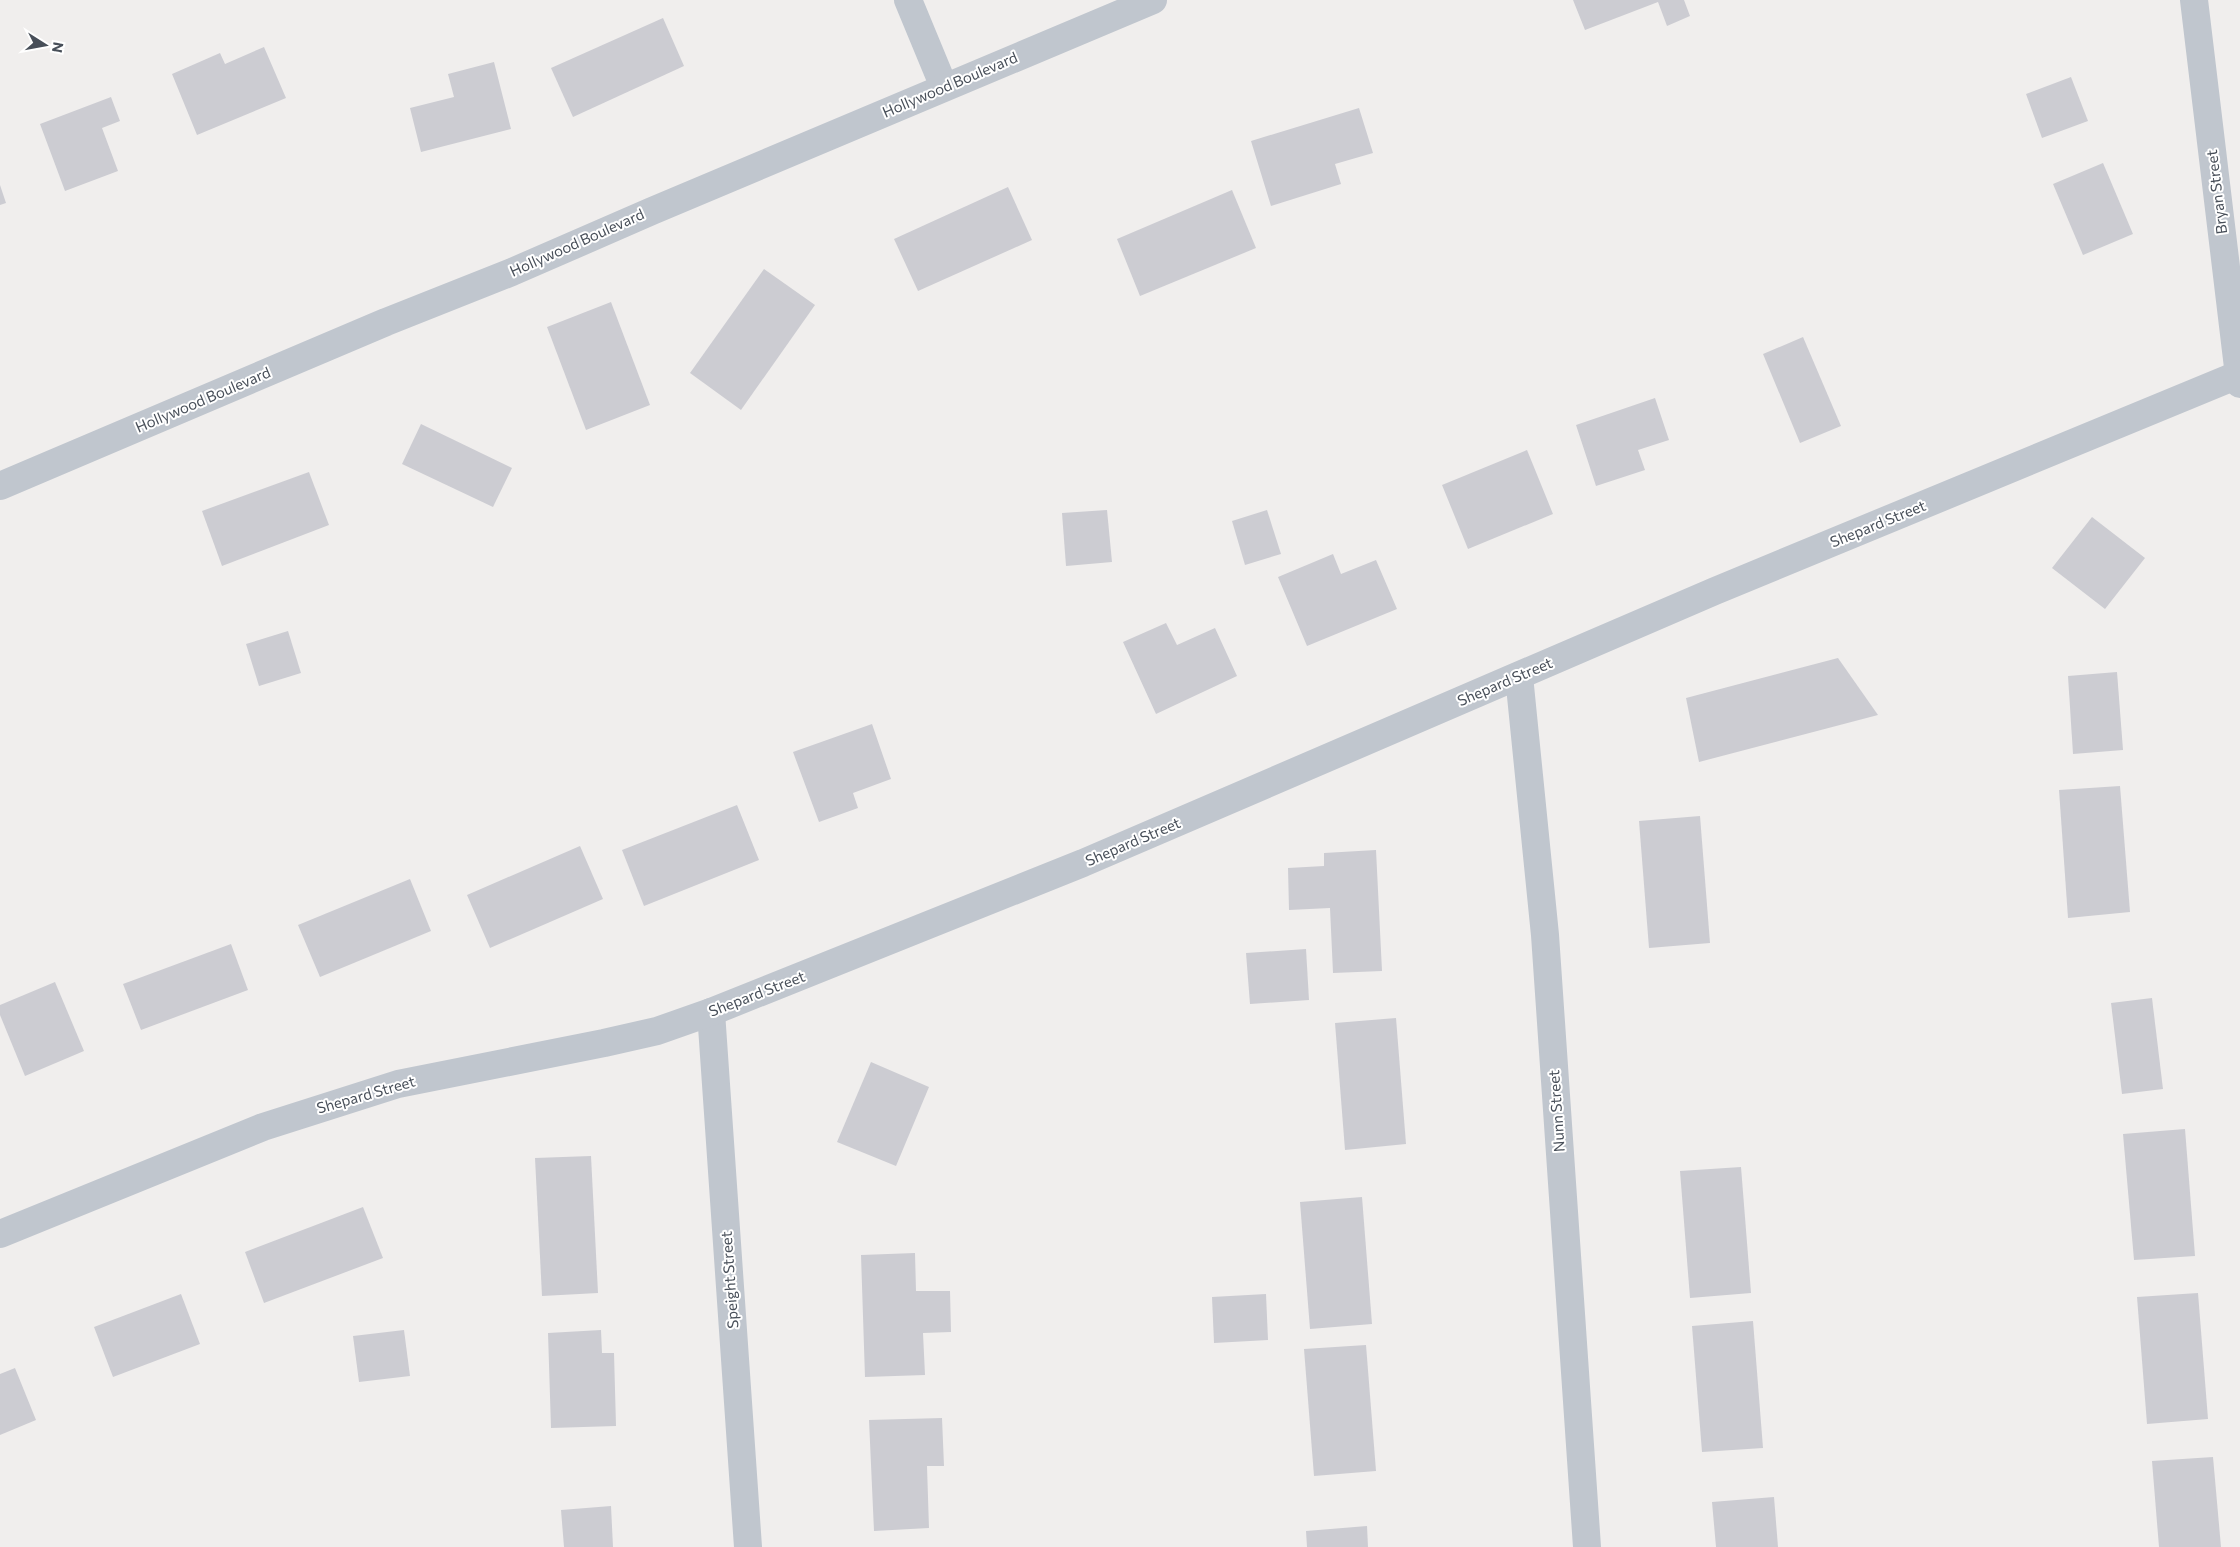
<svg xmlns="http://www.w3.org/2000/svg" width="2240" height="1547" font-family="Commissioner,sans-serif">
  <rect width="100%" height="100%" fill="#f0eeed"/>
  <g fill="#ccccd2">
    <path d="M1573 0H1684L1690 16 1667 26 1658 2 1585 30Z"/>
    <path d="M663 18 684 66 573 117 551 68Z"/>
    <path d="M264 47 286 98 197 135 172 74 220 53 225 64Z"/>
    <path d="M494 62 511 129 421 152 410 108 454 97 448 74Z"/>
    <path d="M2071 77 2088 121 2042 138 2026 94Z"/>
    <path d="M111 97 120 121 102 128 118 171 65 191 40 124Z"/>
    <path d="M1359 108 1373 153 1335 164 1341 184 1271 206 1251 141Z"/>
    <path d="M2103 163 2133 234 2083 255 2053 184Z"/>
    <path d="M0 185 6 203 0 205Z"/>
    <path d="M1008 187 1032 240 918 291 894 239Z"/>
    <path d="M1232 190 1256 248 1140 296 1117 239Z"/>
    <path d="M764 269 815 305 741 410 690 373Z"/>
    <path d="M611 302 650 405 586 430 547 327Z"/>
    <path d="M1803 337 1841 426 1800 443 1763 354Z"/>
    <path d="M1655 398 1669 440 1638 450 1645 470 1596 486 1576 425Z"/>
    <path d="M421 424 512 468 493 507 402 464Z"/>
    <path d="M1527 450 1553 514 1468 549 1442 485Z"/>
    <path d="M309 472 329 525 222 566 202 511Z"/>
    <path d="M1107 510 1112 562 1066 566 1062 513Z"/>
    <path d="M1267 510 1281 554 1245 565 1232 521Z"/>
    <path d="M2092 517 2145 558 2105 609 2052 568Z"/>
    <path d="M1333 554 1341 574 1376 560 1397 609 1307 646 1278 577Z"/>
    <path d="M1166 623 1177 645 1215 628 1237 676 1156 714 1123 642Z"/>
    <path d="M288 631 301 673 259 686 246 644Z"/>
    <path d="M1838 658 1878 715 1699 762 1686 698Z"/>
    <path d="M2117 672 2123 750 2073 754 2068 676Z"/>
    <path d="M872 724 891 779 853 793 858 808 819 822 793 752Z"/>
    <path d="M2120 786 2130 912 2068 918 2059 790Z"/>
    <path d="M737 805 759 860 644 906 622 850Z"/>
    <path d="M1700 816 1710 943 1649 948 1639 821Z"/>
    <path d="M580 846 603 899 490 948 467 895Z"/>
    <path d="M1376 850 1382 971 1333 973 1330 908 1289 910 1288 868 1324 866V853Z"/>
    <path d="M410 879 431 931 320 977 298 925Z"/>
    <path d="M231 944 248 990 141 1030 123 984Z"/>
    <path d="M1306 949 1309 1000 1250 1004 1246 953Z"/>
    <path d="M55 982 84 1051 25 1076 0 1015V1005Z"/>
    <path d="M2152 998 2163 1089 2122 1094 2111 1003Z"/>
    <path d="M1396 1018 1406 1144 1345 1150 1335 1023Z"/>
    <path d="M871 1062 929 1087 896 1166 837 1142Z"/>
    <path d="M2185 1129 2195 1256 2134 1260 2123 1134Z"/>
    <path d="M591 1156 598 1293 542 1296 535 1158Z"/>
    <path d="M1741 1167 1751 1293 1690 1298 1680 1171Z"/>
    <path d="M1362 1197 1372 1324 1310 1329 1300 1202Z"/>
    <path d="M363 1207 383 1258 264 1303 245 1252Z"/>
    <path d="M915 1253 916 1291H950L951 1332 923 1333 925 1375 865 1377 861 1255Z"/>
    <path d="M2198 1293 2208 1419 2147 1424 2137 1297Z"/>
    <path d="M181 1294 200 1344 113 1377 94 1327Z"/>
    <path d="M1266 1294 1268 1340 1214 1343 1212 1297Z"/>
    <path d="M1753 1321 1763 1448 1702 1452 1692 1326Z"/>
    <path d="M404 1330 410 1376 359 1382 353 1336Z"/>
    <path d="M601 1330 602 1353H614L616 1426 551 1428 548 1333Z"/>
    <path d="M1366 1345 1376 1471 1314 1476 1304 1349Z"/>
    <path d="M15 1368 36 1420 0 1435V1374Z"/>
    <path d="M942 1418 944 1466H927L929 1528 874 1531 869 1420Z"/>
    <path d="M2213 1457 2221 1547H2159L2152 1461Z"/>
    <path d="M1774 1497 1778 1547H1716L1712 1502Z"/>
    <path d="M611 1506 613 1547H564L561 1510Z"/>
    <path d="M1367 1526 1368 1547H1307L1306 1531Z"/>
  </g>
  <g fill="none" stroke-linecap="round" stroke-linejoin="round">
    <g stroke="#c0c6ce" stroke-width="28">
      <path d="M908 0 944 87"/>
      <path d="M2194 0 2240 384"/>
      <path d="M0 486 386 322 512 272 652 211 1153 0"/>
      <path d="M1519 676 1545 935 1587 1547"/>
      <path d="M711 1012 748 1547"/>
      <path d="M0 1234 263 1127 398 1084 604 1043 657 1031 711 1012 1083 863 1715 591 2240 374"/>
    </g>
  </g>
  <g text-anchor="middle" stroke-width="4" stroke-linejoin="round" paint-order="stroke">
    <g font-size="15" fill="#484f59" stroke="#fff">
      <text transform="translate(950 85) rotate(-23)" y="5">Hollywood Boulevard</text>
      <text transform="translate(2217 192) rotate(-97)" y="5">Bryan Street</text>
      <text transform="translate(577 243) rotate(-24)" y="5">Hollywood Boulevard</text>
      <text transform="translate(203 400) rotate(-23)" y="5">Hollywood Boulevard</text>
      <text transform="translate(1878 524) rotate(-22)" y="5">Shepard Street</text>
      <text transform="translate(1505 682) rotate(-23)" y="5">Shepard Street</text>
      <text transform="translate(1133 842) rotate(-23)" y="5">Shepard Street</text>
      <text transform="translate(757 994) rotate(-21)" y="5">Shepard Street</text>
      <text transform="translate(366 1095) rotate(-16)" y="5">Shepard Street</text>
      <text transform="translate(1557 1111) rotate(-94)" y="5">Nunn Street</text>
      <text transform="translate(730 1280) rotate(-94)" y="5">Speight Street</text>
    </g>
  </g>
  <g transform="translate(45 45) rotate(101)" stroke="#ffffff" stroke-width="4" paint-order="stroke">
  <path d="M0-4L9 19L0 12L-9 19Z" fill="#484f59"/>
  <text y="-8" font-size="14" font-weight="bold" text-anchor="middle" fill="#484f59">N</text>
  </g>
</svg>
